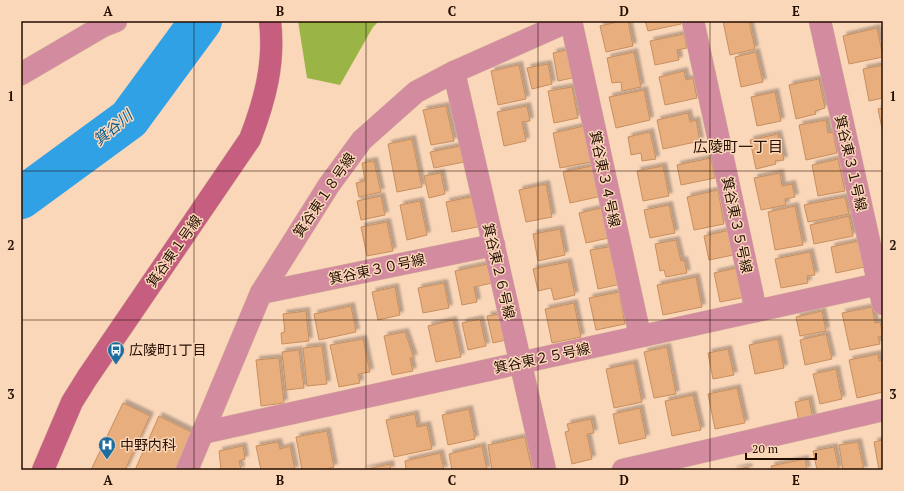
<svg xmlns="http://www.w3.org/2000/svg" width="904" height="491" font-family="'PT Serif','Noto Sans JP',serif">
  <defs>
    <filter id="shadow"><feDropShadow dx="3.5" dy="-3.5" stdDeviation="1" flood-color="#0004"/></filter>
  </defs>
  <rect width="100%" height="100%" fill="#fbd7ba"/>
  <path fill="#9ab545" d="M298 21H379L373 27 340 85 307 78Z"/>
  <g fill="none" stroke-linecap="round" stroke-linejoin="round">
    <path stroke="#31a1e6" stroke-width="42" d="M21 198 129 119 201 21"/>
  </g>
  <g fill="#e8ae7d" stroke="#c78f5f" filter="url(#shadow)">
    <path d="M622 21H628L633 46 606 52 600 26Z"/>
    <path d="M645 21H680L681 24 648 31Z"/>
    <path d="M723 21H749L755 49 730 55Z"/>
    <path d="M877 28 883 57 849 64 843 36Z"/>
    <path d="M684 34 687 48 677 50 679 60 655 65 650 41Z"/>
    <path d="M571 49 577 77 558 81 553 53Z"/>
    <path d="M634 52 641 87 622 91 621 82 612 83 607 58Z"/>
    <path d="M756 52 763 82 741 87 735 57Z"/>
    <path d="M548 64 552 84 532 89 527 68Z"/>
    <path d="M519 65 526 99 498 105 491 71Z"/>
    <path d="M883 65V98L869 101 863 69Z"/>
    <path d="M684 71 686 80 693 78 697 98 665 105 659 77Z"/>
    <path d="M819 79 825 108 815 111 816 114 796 119 789 85Z"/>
    <path d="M572 87 578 118 554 123 548 91Z"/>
    <path d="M644 90 650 120 616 128 609 97Z"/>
    <path d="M775 92 781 121 757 126 751 97Z"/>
    <path d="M446 106 454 141 431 145 423 110Z"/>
    <path d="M527 106 530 121 522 122 526 141 504 146 497 112Z"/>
    <path d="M883 108V133L878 109Z"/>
    <path d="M688 113 690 122 696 120 700 141 663 149 657 120Z"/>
    <path d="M826 120 828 133 833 132 837 153 806 160 799 125Z"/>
    <path d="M584 126 591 162 560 168 553 133Z"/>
    <path d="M650 132 656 159 642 161 641 153 631 155 628 137Z"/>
    <path d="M778 134 784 160 775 161 776 164 756 169 750 140Z"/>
    <path d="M412 139 422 187 397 192 388 144Z"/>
    <path d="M460 146 464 162 434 168 430 152Z"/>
    <path d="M711 158 715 178 681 185 677 165Z"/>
    <path d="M838 159 845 191 818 196 812 165Z"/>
    <path d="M374 161 381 192 359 197 356 183 365 181 362 163Z"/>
    <path d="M596 165 602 196 570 203 563 172Z"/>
    <path d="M663 166 669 196 643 201 637 171Z"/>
    <path d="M441 173 445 194 429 198 424 176Z"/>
    <path d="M780 173 782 186 792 184 795 197 785 199 786 205 761 210 754 178Z"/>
    <path d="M546 184 552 217 526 222 519 190Z"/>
    <path d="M718 190 724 224 694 230 687 197Z"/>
    <path d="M381 196 385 215 361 220 357 201Z"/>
    <path d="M476 196 482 226 452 232 446 202Z"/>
    <path d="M845 197 849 214 808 222 804 205Z"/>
    <path d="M420 201 427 235 407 240 400 205Z"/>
    <path d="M669 205 675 233 650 238 644 210Z"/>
    <path d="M795 206 803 245 775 250 768 212Z"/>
    <path d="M606 207 613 237 586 243 579 213Z"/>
    <path d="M849 216 853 236 814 244 810 225Z"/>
    <path d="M387 222 393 251 367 256 361 227Z"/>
    <path d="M560 229 565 255 538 261 533 234Z"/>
    <path d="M734 229 738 254 709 260 704 236Z"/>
    <path d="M676 240 681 261 684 260 687 273 666 277 664 270 660 271 655 244Z"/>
    <path d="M863 240 869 266 836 273 831 247Z"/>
    <path d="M614 246 621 284 598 289 590 250Z"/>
    <path d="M810 252 815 275 807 276 808 283 781 288 775 259Z"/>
    <path d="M568 262 575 295 554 300 551 288 538 291 533 269Z"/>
    <path d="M488 264 492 283 474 287 477 302 462 305 455 271Z"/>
    <path d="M740 267 746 297 720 302 714 273Z"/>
    <path d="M696 277 702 307 663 315 657 285Z"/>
    <path d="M444 283 449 308 423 313 418 288Z"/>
    <path d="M395 287 400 315 378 320 372 292Z"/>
    <path d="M619 292 625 324 596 330 589 298Z"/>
    <path d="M574 303 581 337 552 343 545 309Z"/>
    <path d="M351 306 356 332 319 340 314 314Z"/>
    <path d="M872 307 875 323 880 322 883 336 878 337 880 344 850 350 842 313Z"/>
    <path d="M306 311 309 341 282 344 281 333 285 332 283 314Z"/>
    <path d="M822 311 826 331 800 336 796 317Z"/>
    <path d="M505 313 510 339 493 343 487 316Z"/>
    <path d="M480 319 486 346 468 350 462 323Z"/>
    <path d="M453 320 461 357 436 362 428 326Z"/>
    <path d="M405 332 414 358H410L413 371 392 375 384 336Z"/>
    <path d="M826 334 832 359 805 365 800 340Z"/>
    <path d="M363 339 370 372 358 374 360 383 339 387 330 345Z"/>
    <path d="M778 339 784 368 755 374 749 345Z"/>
    <path d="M322 346 327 384 307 386 303 348Z"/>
    <path d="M667 347 676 394 654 398 644 352Z"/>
    <path d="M728 349 734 375 713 379 708 353Z"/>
    <path d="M299 350 304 388 286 390 282 352Z"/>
    <path d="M878 354 879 361 883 360V392L857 398 849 360Z"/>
    <path d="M279 358 284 403 261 406 256 360Z"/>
    <path d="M634 363 642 402 614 408 606 369Z"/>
    <path d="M836 369 842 399 820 404 813 374Z"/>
    <path d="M737 388 745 423 715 429 708 394Z"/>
    <path d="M693 395 701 430 672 436 665 401Z"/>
    <path d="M809 399 813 419 799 422 795 402Z"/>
    <path d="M123 403 150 416 125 470H91Z"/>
    <path d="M640 408 646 438 619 444 613 414Z"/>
    <path d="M469 409 475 439 448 445 442 415Z"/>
    <path d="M415 414 417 427 427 425 432 449 394 457 386 420Z"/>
    <path d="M159 416 195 434 178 470H135Z"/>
    <path d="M591 419 594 433 587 434 592 459 572 464 565 432 569 431 567 424Z"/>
    <path d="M327 431 334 467 322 470H302L296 437Z"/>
    <path d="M525 437 532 470H492L488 445Z"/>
    <path d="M883 440V470H879L874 442Z"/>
    <path d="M278 442 280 449 290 446 295 470H261L256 446Z"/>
    <path d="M858 442 864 470H843L839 445Z"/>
    <path d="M243 446 245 459 239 461 241 470H221L219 451Z"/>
    <path d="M482 446 487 470H452L449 454Z"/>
    <path d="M834 447 839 470H817L813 451Z"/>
    <path d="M440 453 444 470H406L405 461Z"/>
    <path d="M805 459 807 470H772L771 466Z"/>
    <path d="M390 464 391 470H363Z"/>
    <path d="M748 467 749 470H733Z"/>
  </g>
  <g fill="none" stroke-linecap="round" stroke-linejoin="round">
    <g stroke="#d4b399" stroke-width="23">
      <g id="street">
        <path d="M571 21 640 336"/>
        <path d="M693 21 756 311"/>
        <path d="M820 21 883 304"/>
        <path d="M454 72 545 470"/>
        <path d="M21 74 103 26 116 21"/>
        <path d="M261 293 494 245"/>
        <path d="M202 433 883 283"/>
        <path d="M187 470 261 293 329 185 362 140 416 92 454 72 569 21"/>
        <path d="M623 470 883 410"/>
      </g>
    </g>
    <g stroke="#d4b399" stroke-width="23">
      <path id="secondary" d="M43 470 72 402 87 378 250 139C265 100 275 63 270 21"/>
    </g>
    <use href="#street" stroke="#d28b9f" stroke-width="22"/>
    <use href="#secondary" stroke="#c65e80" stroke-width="22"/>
  </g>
  <path fill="none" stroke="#230e00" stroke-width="1" stroke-opacity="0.55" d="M194 21V470M366 21V470M538 21V470M710 21V470M21 171H883M21 320H883"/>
  <defs>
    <g id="bus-pin" transform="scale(0.9)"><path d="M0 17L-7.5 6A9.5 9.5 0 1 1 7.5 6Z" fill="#1d6d9f" stroke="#fbd7ba"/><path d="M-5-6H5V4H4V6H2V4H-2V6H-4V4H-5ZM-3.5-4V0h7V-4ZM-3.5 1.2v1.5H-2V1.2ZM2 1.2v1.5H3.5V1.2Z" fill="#fff"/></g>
    <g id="hospital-pin" transform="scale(0.9)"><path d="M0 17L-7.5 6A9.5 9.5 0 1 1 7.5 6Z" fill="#1d6d9f" stroke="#fbd7ba"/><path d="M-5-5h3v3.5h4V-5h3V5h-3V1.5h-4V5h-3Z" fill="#fff"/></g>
  </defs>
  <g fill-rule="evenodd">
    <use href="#bus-pin" x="116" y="350"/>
    <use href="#hospital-pin" x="107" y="445"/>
  </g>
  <g text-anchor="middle" stroke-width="3" stroke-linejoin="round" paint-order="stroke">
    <g font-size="14" fill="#230e00" stroke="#fbd7ba">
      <text transform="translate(851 163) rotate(77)" y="5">箕谷東３１号線</text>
      <text transform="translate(605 179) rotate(78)" y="5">箕谷東３４号線</text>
      <text transform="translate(324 195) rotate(-56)" y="5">箕谷東１８号線</text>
      <text transform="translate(737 225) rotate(78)" y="5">箕谷東３５号線</text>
      <text transform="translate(174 251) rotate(-55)" y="5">箕谷東１号線</text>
      <text transform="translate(377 269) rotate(-12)" y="5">箕谷東３０号線</text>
      <text transform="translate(499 271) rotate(77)" y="5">箕谷東２６号線</text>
      <text transform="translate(542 358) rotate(-12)" y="5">箕谷東２５号線</text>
    </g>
    <g font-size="14" fill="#230e00" stroke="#fbd7ba" text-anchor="start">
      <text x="129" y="355">広陵町1丁目</text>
      <text x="120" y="450">中野内科</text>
    </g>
    <g font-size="15" font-style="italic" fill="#0a5c8a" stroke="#fbd7ba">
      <text transform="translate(113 128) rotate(-40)" y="5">箕谷川</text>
    </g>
    <g font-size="15" fill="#230e00" stroke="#fbd7ba">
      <text x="738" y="152">広陵町一丁目</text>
    </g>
  </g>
  <rect width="904" height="491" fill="none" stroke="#fbd7ba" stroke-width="44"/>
  <path d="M746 453v6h70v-6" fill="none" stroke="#230e00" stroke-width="2"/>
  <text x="752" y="453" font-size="12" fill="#230e00" stroke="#fbd7ba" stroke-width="3" paint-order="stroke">20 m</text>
  <rect x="22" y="22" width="860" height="447" fill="none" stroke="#230e00" stroke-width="1.5"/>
  <g font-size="13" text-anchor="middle" font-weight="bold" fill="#230e00">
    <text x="108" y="16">A</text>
    <text x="280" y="16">B</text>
    <text x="452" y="16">C</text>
    <text x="624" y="16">D</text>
    <text x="796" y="16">E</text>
    <text x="11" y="101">1</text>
    <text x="893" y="101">1</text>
    <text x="11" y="250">2</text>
    <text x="893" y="250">2</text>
    <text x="11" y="399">3</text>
    <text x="893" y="399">3</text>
    <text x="108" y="485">A</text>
    <text x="280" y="485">B</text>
    <text x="452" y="485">C</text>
    <text x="624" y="485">D</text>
    <text x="796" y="485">E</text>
  </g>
</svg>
